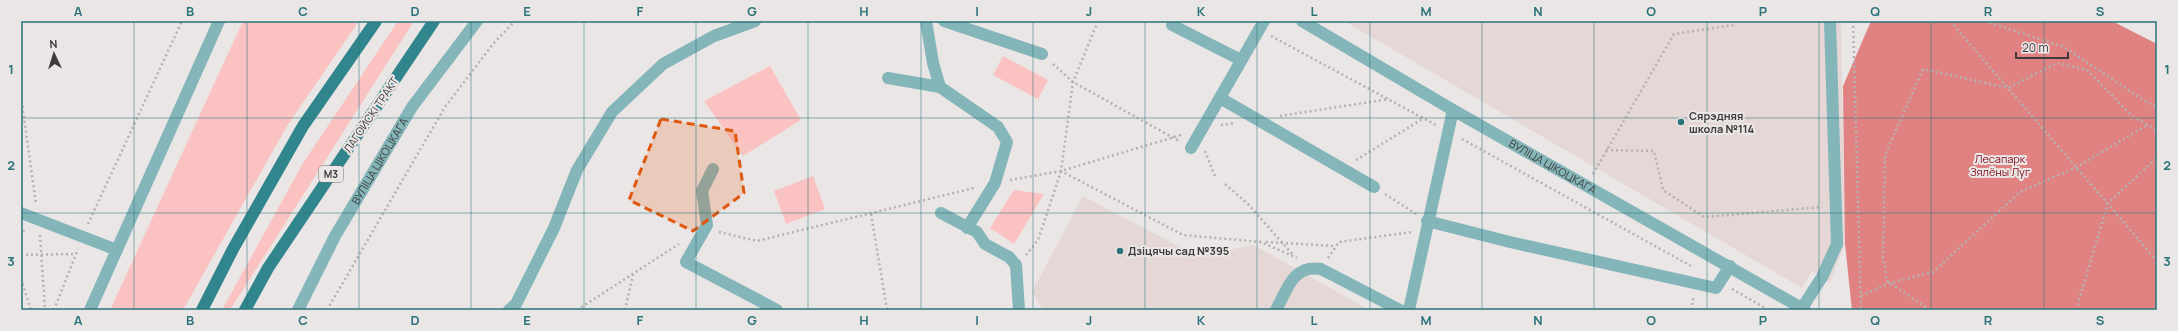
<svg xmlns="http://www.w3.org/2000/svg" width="2178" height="331" font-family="Manrope,sans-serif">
  <rect width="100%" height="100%" fill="#ebe6e6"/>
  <g fill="#e5d7d6">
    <path d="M1344 21H1841L1845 244 1830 282 1812 271 1802 288Z"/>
    <path d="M1083 196 1197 256 1254 245 1369 310H1043L1032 292Z"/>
  </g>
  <g fill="#fac2c0">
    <path d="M243 21H359L287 126 183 310H110Z"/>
    <path d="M398 21H414L230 310H222L303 163Z"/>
    <path d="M1003 56 1048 80 1038 99 993 75Z"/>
    <path d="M770 66 801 120 743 156 704 101Z"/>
    <path d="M813 176 825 209 786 224 774 191Z"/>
    <path d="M1014 190 1044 194 1014 244 990 228Z"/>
  </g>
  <path fill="#e18282" d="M1871 21H2112L2157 44V310H1852L1845 244 1843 86Z"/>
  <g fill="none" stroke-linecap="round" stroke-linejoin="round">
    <g stroke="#b5b1b1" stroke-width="2.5" stroke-dasharray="2 3" stroke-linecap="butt">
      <path d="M1098 21 1073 82 1061 171 1183 235 1261 242 1297 258"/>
      <path d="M1853 21 1861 310"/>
      <path d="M1950 21 2157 261"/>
      <path d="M1985 21 2064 47 2145 101 2157 107"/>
      <path d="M1271 36 1436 125"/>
      <path d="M1053 64 1073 82 1179 141"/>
      <path d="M21 96 36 204"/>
      <path d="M1280 116 1389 99"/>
      <path d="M1221 125 1234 123"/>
      <path d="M1462 139 1691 266"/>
      <path d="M1606 150 1654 151 1663 190 1704 217 1822 207"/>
      <path d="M1205 151 1216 179"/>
      <path d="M1356 160 1424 118"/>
      <path d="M1593 174 1674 34 1733 25 1734 21"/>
      <path d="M1010 180 1061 171 1181 135"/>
      <path d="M1225 184 1249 205 1293 255"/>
      <path d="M1385 194 1416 214"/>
      <path d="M871 214 887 310"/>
      <path d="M88 224 182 21"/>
      <path d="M719 232 757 241 974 188"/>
      <path d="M40 235 45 310"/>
      <path d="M21 236 24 230"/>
      <path d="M1266 242 1336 246"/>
      <path d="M21 255 76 254"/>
      <path d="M1026 255 1038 240 1061 171"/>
      <path d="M1328 258 1339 242 1412 232"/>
      <path d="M21 279 31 310"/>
      <path d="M1732 289 1769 310"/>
      <path d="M1861 296 1890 283 1933 272 2020 192 2077 167 2147 125"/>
      <path d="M54 310 78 249"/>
      <path d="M327 310 445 107 493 44 515 21"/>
      <path d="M577 310 679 244"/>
      <path d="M625 310 633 275"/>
      <path d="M1692 310 1693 297"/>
      <path d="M1930 310 1887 281 1883 257 1885 155 1923 69 2008 88 2057 63 2087 70 2132 116 2157 130"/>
      <path d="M2076 310 2108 203 2157 158"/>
    </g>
    <g stroke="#83b5b9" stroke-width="12">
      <path d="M926 21 933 63 940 87"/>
      <path d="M944 21 1042 54"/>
      <path id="s1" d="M1302 21 1453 110 1805 310"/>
      <path d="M1172 25 1241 60"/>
      <path d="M888 78 940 87 998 127 1007 142 995 183 967 228"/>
      <path d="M1220 98 1374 187"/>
      <path d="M1191 148 1264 21"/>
      <path d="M713 169 702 191 707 225 686 262 777 310"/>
      <path d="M21 213 117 250"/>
      <path d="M941 213 977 232 985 244 1009 257 1016 265 1019 310"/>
      <path d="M1427 221 1510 242 1716 288 1730 266"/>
      <path d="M1802 308 1822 277 1837 244 1830 21"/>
      <path d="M90 310 219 21"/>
      <path id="s2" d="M298 310 335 236 412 107 477 21"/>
      <path d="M509 310 516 304 554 228 577 170 612 112 663 64 714 36 755 21"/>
      <path d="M1276 310C1287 290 1293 264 1321 269L1400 310"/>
      <path d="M1409 310 1453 110"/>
    </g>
    <g stroke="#31858c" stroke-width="12">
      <path d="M202 310 233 249 303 126 376 21"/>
      <path d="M245 310 268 268 434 21"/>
    </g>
  </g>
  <path fill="#df580e" fill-opacity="0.2" stroke="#df580e" stroke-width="3" stroke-dasharray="8 5" stroke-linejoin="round" d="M661 119 735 131 744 193 693 231 629 200Z"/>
  <path fill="none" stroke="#2a747a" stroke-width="1" stroke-opacity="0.55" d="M134 21V310M247 21V310M359 21V310M471 21V310M584 21V310M696 21V310M808 21V310M921 21V310M1033 21V310M1145 21V310M1257 21V310M1370 21V310M1482 21V310M1594 21V310M1707 21V310M1819 21V310M1931 21V310M2044 21V310M21 118H2157M21 213H2157"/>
  <g fill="#2a747a" stroke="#ebe6e6" stroke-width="1.5">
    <circle cx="1681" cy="122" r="4"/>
    <circle cx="1120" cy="251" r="4"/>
  </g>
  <g text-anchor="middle" stroke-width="4" stroke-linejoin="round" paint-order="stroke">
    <rect fill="#ebe6e6" stroke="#716e6e" stroke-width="1" x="319" y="166" width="24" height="16" rx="3"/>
    <g font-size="10" font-weight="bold" fill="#3d3b3b">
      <text x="331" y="178">М3</text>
    </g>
    <g font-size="11" fill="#3d3b3b" stroke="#ebe6e6">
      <text transform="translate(371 115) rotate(-56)" y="4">ЛАГОЙСКІ ТРАКТ</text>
      <text dy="4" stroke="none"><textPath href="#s2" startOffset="170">ВУЛІЦА ЦІКОЦКАГА</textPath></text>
      <text dy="4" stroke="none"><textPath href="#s1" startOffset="290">ВУЛІЦА ЦІКОЦКАГА</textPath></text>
    </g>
    <g font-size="11" font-weight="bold" fill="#3d3b3b" stroke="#ebe6e6" text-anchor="start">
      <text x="1689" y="120">Сярэдняя<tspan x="1689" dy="13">школа №114</tspan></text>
      <text x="1128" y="255">Дзіцячы сад №395</text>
    </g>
    <g font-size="11" fill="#861323" stroke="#ebe6e6">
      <text x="2000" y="163">Лесапарк<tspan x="2000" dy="13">Зялёны Луг</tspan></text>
    </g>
  </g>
  <rect width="2178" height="331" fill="none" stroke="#ebe6e6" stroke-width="44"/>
  <g transform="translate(54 54) rotate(356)" stroke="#ebe6e6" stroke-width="3" paint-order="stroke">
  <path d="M0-3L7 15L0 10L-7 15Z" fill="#3d3b3b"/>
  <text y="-6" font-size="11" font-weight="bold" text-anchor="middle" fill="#3d3b3b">N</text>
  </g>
  <path d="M2016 52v6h52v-6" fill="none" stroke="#3d3b3b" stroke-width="2"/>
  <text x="2022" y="52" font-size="12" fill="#3d3b3b" stroke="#ebe6e6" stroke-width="3" paint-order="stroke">20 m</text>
  <rect x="22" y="22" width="2134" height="287" fill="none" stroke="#2a747a" stroke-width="1.5"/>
  <g font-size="13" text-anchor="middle" font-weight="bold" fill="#2a747a">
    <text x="78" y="16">A</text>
    <text x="190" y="16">B</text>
    <text x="303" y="16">C</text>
    <text x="415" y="16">D</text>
    <text x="527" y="16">E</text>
    <text x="640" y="16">F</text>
    <text x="752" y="16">G</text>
    <text x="864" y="16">H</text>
    <text x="977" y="16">I</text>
    <text x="1089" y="16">J</text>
    <text x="1201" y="16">K</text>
    <text x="1314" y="16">L</text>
    <text x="1426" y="16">M</text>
    <text x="1538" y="16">N</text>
    <text x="1651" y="16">O</text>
    <text x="1763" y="16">P</text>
    <text x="1875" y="16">Q</text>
    <text x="1988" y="16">R</text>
    <text x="2100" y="16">S</text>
    <text x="11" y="74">1</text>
    <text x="2167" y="74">1</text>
    <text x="11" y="170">2</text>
    <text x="2167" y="170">2</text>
    <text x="11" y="266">3</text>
    <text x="2167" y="266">3</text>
    <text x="78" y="325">A</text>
    <text x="190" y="325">B</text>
    <text x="303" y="325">C</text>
    <text x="415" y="325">D</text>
    <text x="527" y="325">E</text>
    <text x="640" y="325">F</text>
    <text x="752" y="325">G</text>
    <text x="864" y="325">H</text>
    <text x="977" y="325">I</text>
    <text x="1089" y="325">J</text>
    <text x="1201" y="325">K</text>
    <text x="1314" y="325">L</text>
    <text x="1426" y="325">M</text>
    <text x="1538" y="325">N</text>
    <text x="1651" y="325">O</text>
    <text x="1763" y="325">P</text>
    <text x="1875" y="325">Q</text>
    <text x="1988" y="325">R</text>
    <text x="2100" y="325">S</text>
  </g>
</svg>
